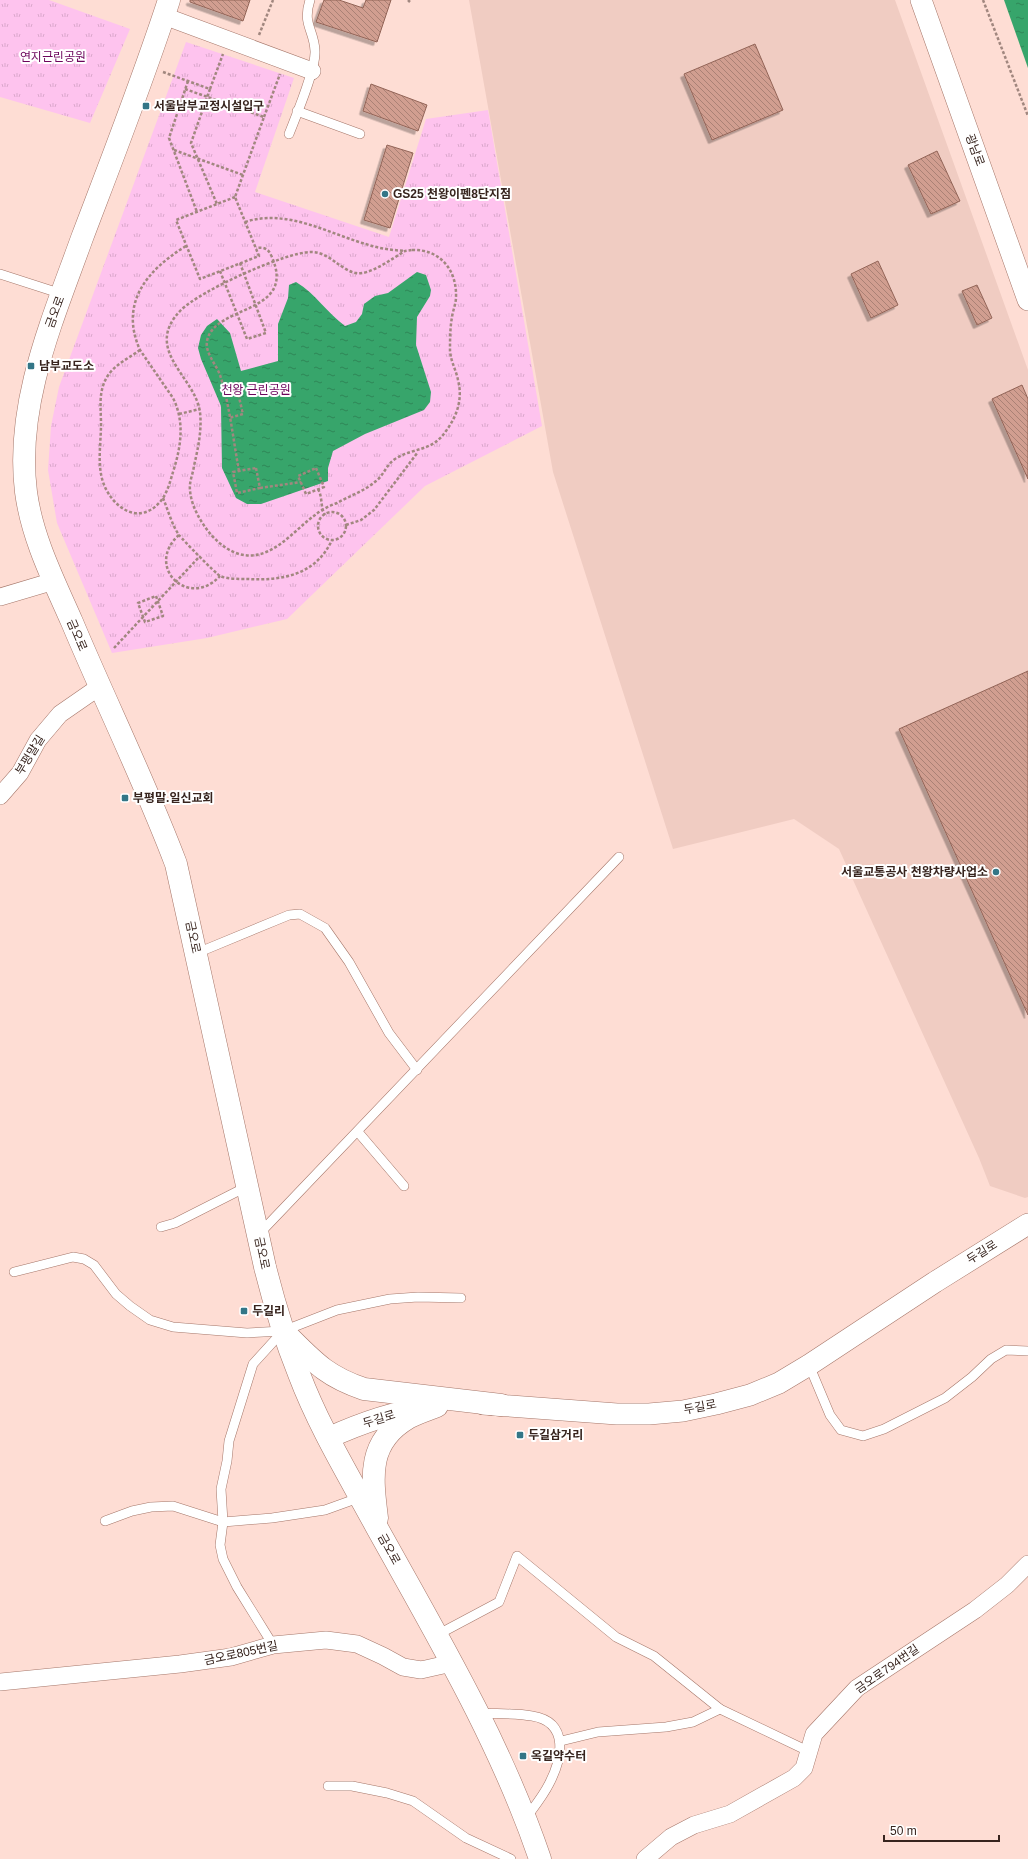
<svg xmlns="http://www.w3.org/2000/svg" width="1028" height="1859" font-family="Arial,'Noto Sans KR',sans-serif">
  <defs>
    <pattern id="grass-tufts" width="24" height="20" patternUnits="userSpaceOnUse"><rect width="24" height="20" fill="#fec3ee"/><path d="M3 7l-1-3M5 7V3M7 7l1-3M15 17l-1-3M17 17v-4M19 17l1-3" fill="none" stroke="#daa7cc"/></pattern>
    <pattern id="water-ripples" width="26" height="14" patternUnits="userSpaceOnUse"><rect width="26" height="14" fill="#37a56b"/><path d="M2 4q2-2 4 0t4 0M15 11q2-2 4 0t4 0" fill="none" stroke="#2f8657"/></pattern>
    <pattern id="building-back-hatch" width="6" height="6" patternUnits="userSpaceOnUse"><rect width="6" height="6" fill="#d19e90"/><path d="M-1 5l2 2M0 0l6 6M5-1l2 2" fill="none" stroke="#aa8175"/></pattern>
    <filter id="shadow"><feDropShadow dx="-3.5" dy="3.5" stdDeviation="0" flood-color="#0004"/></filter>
  </defs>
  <rect width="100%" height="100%" fill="#feddd4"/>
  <path fill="#f0ccc2" d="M469 0H895L1028 370V1197L1025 1198 990 1186 979 1158 839 849 794 819 673 849 553 472Z"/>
  <g fill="url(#grass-tufts)">
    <path d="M0 0H49L130 29 90 123 0 97Z"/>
    <path d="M186 42 294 78 255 192 389 237 426 119 488 110 542 426 425 486 287 619 207 638 112 653 57 523 48 470 51 426 59 387Z"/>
  </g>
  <g fill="url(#water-ripples)">
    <path d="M1004 0H1028V68Z"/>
    <path d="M417 272 426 275 431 290 430 296 417 317 416 345 431 392 430 402 424 410 365 434 333 451 328 468V481L261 504H247L236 498 222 468 221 406 201 359 198 348 201 335 207 326 217 319 230 333 241 371 278 361V324L288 298 289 285 296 282C316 294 327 313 345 326L356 322 362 314 364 304 375 296 388 293Z"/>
  </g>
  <g fill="url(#building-back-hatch)" stroke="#926457" filter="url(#shadow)">
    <path d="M190 0H250L243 21 190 2Z"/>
    <path d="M324 0H339L363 8 366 0H391L377 42 316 22Z"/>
    <path d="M755 44 783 110 712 140 684 74Z"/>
    <path d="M371 84 427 105 418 131 363 111Z"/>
    <path d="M387 145 413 153 390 228 364 220Z"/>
    <path d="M937 151 960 201 931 214 908 165Z"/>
    <path d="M878 261 898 305 871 318 851 274Z"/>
    <path d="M977 285 992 318 977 325 962 291Z"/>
    <path d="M1022 385 1028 399V479L992 399Z"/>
    <path d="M1028 671V1015L899 729Z"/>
  </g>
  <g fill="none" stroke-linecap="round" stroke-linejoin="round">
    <g stroke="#a57669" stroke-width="10">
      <g id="service">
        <path d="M297 111 360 134"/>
        <path d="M289 134C296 116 316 69 315 51 314 29 302 25 310 0"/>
        <path d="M0 274 62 294"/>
        <path d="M197 953 289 915 300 914 325 928 349 962 389 1033 417 1070"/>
        <path d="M358 1132 404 1186"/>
        <path d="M161 1227 175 1223 248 1186"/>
        <path d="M259 1234 619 857"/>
        <path d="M14 1272 73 1257 84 1259 94 1265 116 1294 130 1306 150 1320 173 1327 247 1333 283 1331 337 1310 390 1299 418 1297 461 1298"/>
        <path d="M809 1365 830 1415 841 1430 863 1436 884 1429 945 1398 972 1377 991 1359 1006 1350 1028 1351"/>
        <path d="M105 1521 132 1511 151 1507 173 1506 223 1522 272 1518 325 1510 361 1497"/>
        <path d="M437 1635 499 1602 517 1556 616 1637 654 1656 720 1709 808 1751"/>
        <path d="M273 1645 237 1587 223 1559 220 1545 223 1522 221 1489 227 1461 229 1441 253 1364 283 1331"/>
        <path d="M479 1713C497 1714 515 1713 532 1716 570 1722 562 1759 549 1784 543 1796 534 1807 526 1818"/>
        <path d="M561 1741 598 1732 666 1727 693 1722 720 1709"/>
        <path d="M328 1786H352L387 1793 413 1801 466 1838 511 1859"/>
      </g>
    </g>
    <g stroke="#a57669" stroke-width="18">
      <g id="minor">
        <path d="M164 16 312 71"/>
        <path d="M0 597 54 581"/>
        <path d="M0 796 20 773 38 740 60 714 99 687"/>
        <path d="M0 1682 180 1664 231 1657 273 1645 326 1640 357 1644 383 1656 403 1667 421 1670 452 1663"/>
        <path d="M645 1859 671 1837 694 1825 730 1814 794 1778 804 1768 814 1734 857 1688 975 1610 1007 1585 1028 1564"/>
      </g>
    </g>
    <g stroke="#a57669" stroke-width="22">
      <g id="tertiary">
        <path d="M921 0 1028 300"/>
        <path d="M483 1404 617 1414H649L683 1411 716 1404 750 1395 779 1383 809 1365 935 1282 1028 1224"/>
        <path d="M328 1438C359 1424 391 1412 424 1408"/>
      </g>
    </g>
    <g stroke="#a57669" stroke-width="23">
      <g id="secondary">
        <path d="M169 0C143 80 112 159 82 238 53 319 15 404 26 492 32 538 54 581 72 622 106 703 145 782 176 864L265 1267C274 1303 285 1339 299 1374 319 1427 349 1476 376 1526 436 1634 500 1741 540 1859"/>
        <path d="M289 1337C315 1363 328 1377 364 1389L501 1405"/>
        <path d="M377 1518C372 1477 367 1442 408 1418 417 1413 427 1410 437 1406"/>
      </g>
    </g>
    <g stroke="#a1877f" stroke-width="2.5" stroke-dasharray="3 2" stroke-linecap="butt">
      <path d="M408 0 410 2"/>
      <path d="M983 0 1028 116"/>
      <path d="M259 35 273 0"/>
      <path d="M163 72 210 89 223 54"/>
      <path d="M188 81 169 138 197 212"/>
      <path d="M185 89 264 117 235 197 259 256 200 279 176 220 235 197"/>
      <path d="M210 89 191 143 217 204"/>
      <path d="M264 117 280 74"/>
      <path d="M174 150 243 175"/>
      <path d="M245 222C287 208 329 234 369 245 381 249 393 250 405 251"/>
      <path d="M412 250C440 249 457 270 456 297 456 304 453 310 452 317 450 328 450 340 450 351 451 362 456 370 458 380 463 399 457 416 446 431 432 452 414 447 395 459 386 465 384 475 376 481 365 491 349 496 337 503 329 506 321 510 315 515 293 531 270 563 239 554 226 550 216 541 208 531 199 519 191 505 190 490 189 482 193 474 194 466 198 448 202 431 200 412 195 376 142 350 181 310 200 291 285 252 311 252 322 252 330 258 338 264 343 267 349 272 356 273 369 276 393 258 405 251Z"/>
      <path d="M220 271 247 339 266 333 240 263"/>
      <path d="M140 350C129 358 114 365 107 377 98 392 101 408 101 424 101 443 97 464 103 482 111 506 138 527 160 502 167 494 170 482 173 472 181 447 185 422 173 398L140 350C119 303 147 270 186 246"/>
      <path d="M225 396 238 393 243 414 229 418"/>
      <path d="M179 414 200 409"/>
      <path d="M256 468 260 488 237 493 233 472Z"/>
      <path d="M316 468 324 487 306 494 298 476Z"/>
      <path d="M239 471C233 439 230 406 220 375 216 364 205 353 207 341 214 304 299 315 271 255 268 248 263 247 256 248"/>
      <path d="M260 488 301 482"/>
      <path d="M318 489C323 498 320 507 325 515"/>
      <path d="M163 498C168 510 172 525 179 535 182 539 216 574 220 576 227 579 239 579 247 579 282 581 316 575 332 540"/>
      <circle cx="332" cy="526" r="14"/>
      <path d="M346 525 361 520 374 510 418 452"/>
      <path d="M179 535C144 566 188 610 220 576"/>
      <path d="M156 596 163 616 145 622 138 603Z"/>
      <path d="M114 648 200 556"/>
    </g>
    <use href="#service" stroke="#fff" stroke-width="9"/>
    <use href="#minor" stroke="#fff" stroke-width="17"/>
    <use href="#tertiary" stroke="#fff" stroke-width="21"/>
    <use href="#secondary" stroke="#fff" stroke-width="22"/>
  </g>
  <g fill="#337687" stroke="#fff" stroke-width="1.5">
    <rect x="142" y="102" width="8" height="8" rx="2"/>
    <circle cx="385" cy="194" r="4"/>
    <rect x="27" y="362" width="8" height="8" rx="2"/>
    <rect x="121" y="794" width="8" height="8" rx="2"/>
    <circle cx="996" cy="872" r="4"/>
    <rect x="240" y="1307" width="8" height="8" rx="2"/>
    <rect x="516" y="1431" width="8" height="8" rx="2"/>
    <rect x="519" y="1752" width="8" height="8" rx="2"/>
  </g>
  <g text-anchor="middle" stroke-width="4" stroke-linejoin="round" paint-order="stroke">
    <g font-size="12" fill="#6c055c" stroke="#fff">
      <text x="53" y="61">연지근린공원</text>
      <text x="256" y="394">천왕 근린공원</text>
    </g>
    <g font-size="12" font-weight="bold" fill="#37241e" stroke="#fff" text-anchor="start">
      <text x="154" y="110">서울남부교정시설입구</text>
      <text x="393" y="198">GS25 천왕이펜8단지점</text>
      <text x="39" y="370">남부교도소</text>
      <text x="133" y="802">부평말.일신교회</text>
      <text x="988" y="876" text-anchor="end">서울교통공사 천왕차량사업소</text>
      <text x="252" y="1315">두길리</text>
      <text x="528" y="1439">두길삼거리</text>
      <text x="531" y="1760">옥길약수터</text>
    </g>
    <g font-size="12" fill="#37241e" stroke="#fff">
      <text transform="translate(975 150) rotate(70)" y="4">광남로</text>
      <text transform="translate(55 312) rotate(-70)" y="4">금오로</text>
      <text transform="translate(77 635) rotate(67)" y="4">금오로</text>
      <text transform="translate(30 755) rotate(-58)" y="4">부평말길</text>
      <text transform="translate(193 937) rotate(78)" y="4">금오로</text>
      <text transform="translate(982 1252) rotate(-32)" y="4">두길로</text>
      <text transform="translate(262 1253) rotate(78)" y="4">금오로</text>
      <text transform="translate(700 1407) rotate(-11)" y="4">두길로</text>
      <text transform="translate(379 1419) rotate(-17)" y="4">두길로</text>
      <text transform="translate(389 1549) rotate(61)" y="4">금오로</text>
      <text transform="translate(241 1653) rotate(-12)" y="4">금오로805번길</text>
      <text transform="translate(887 1669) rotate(-35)" y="4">금오로794번길</text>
    </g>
  </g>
  <path d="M884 1835v6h115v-6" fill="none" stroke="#37241e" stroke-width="2"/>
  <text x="890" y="1835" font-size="12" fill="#37241e" stroke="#ffffff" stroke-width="3" paint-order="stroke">50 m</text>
</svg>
